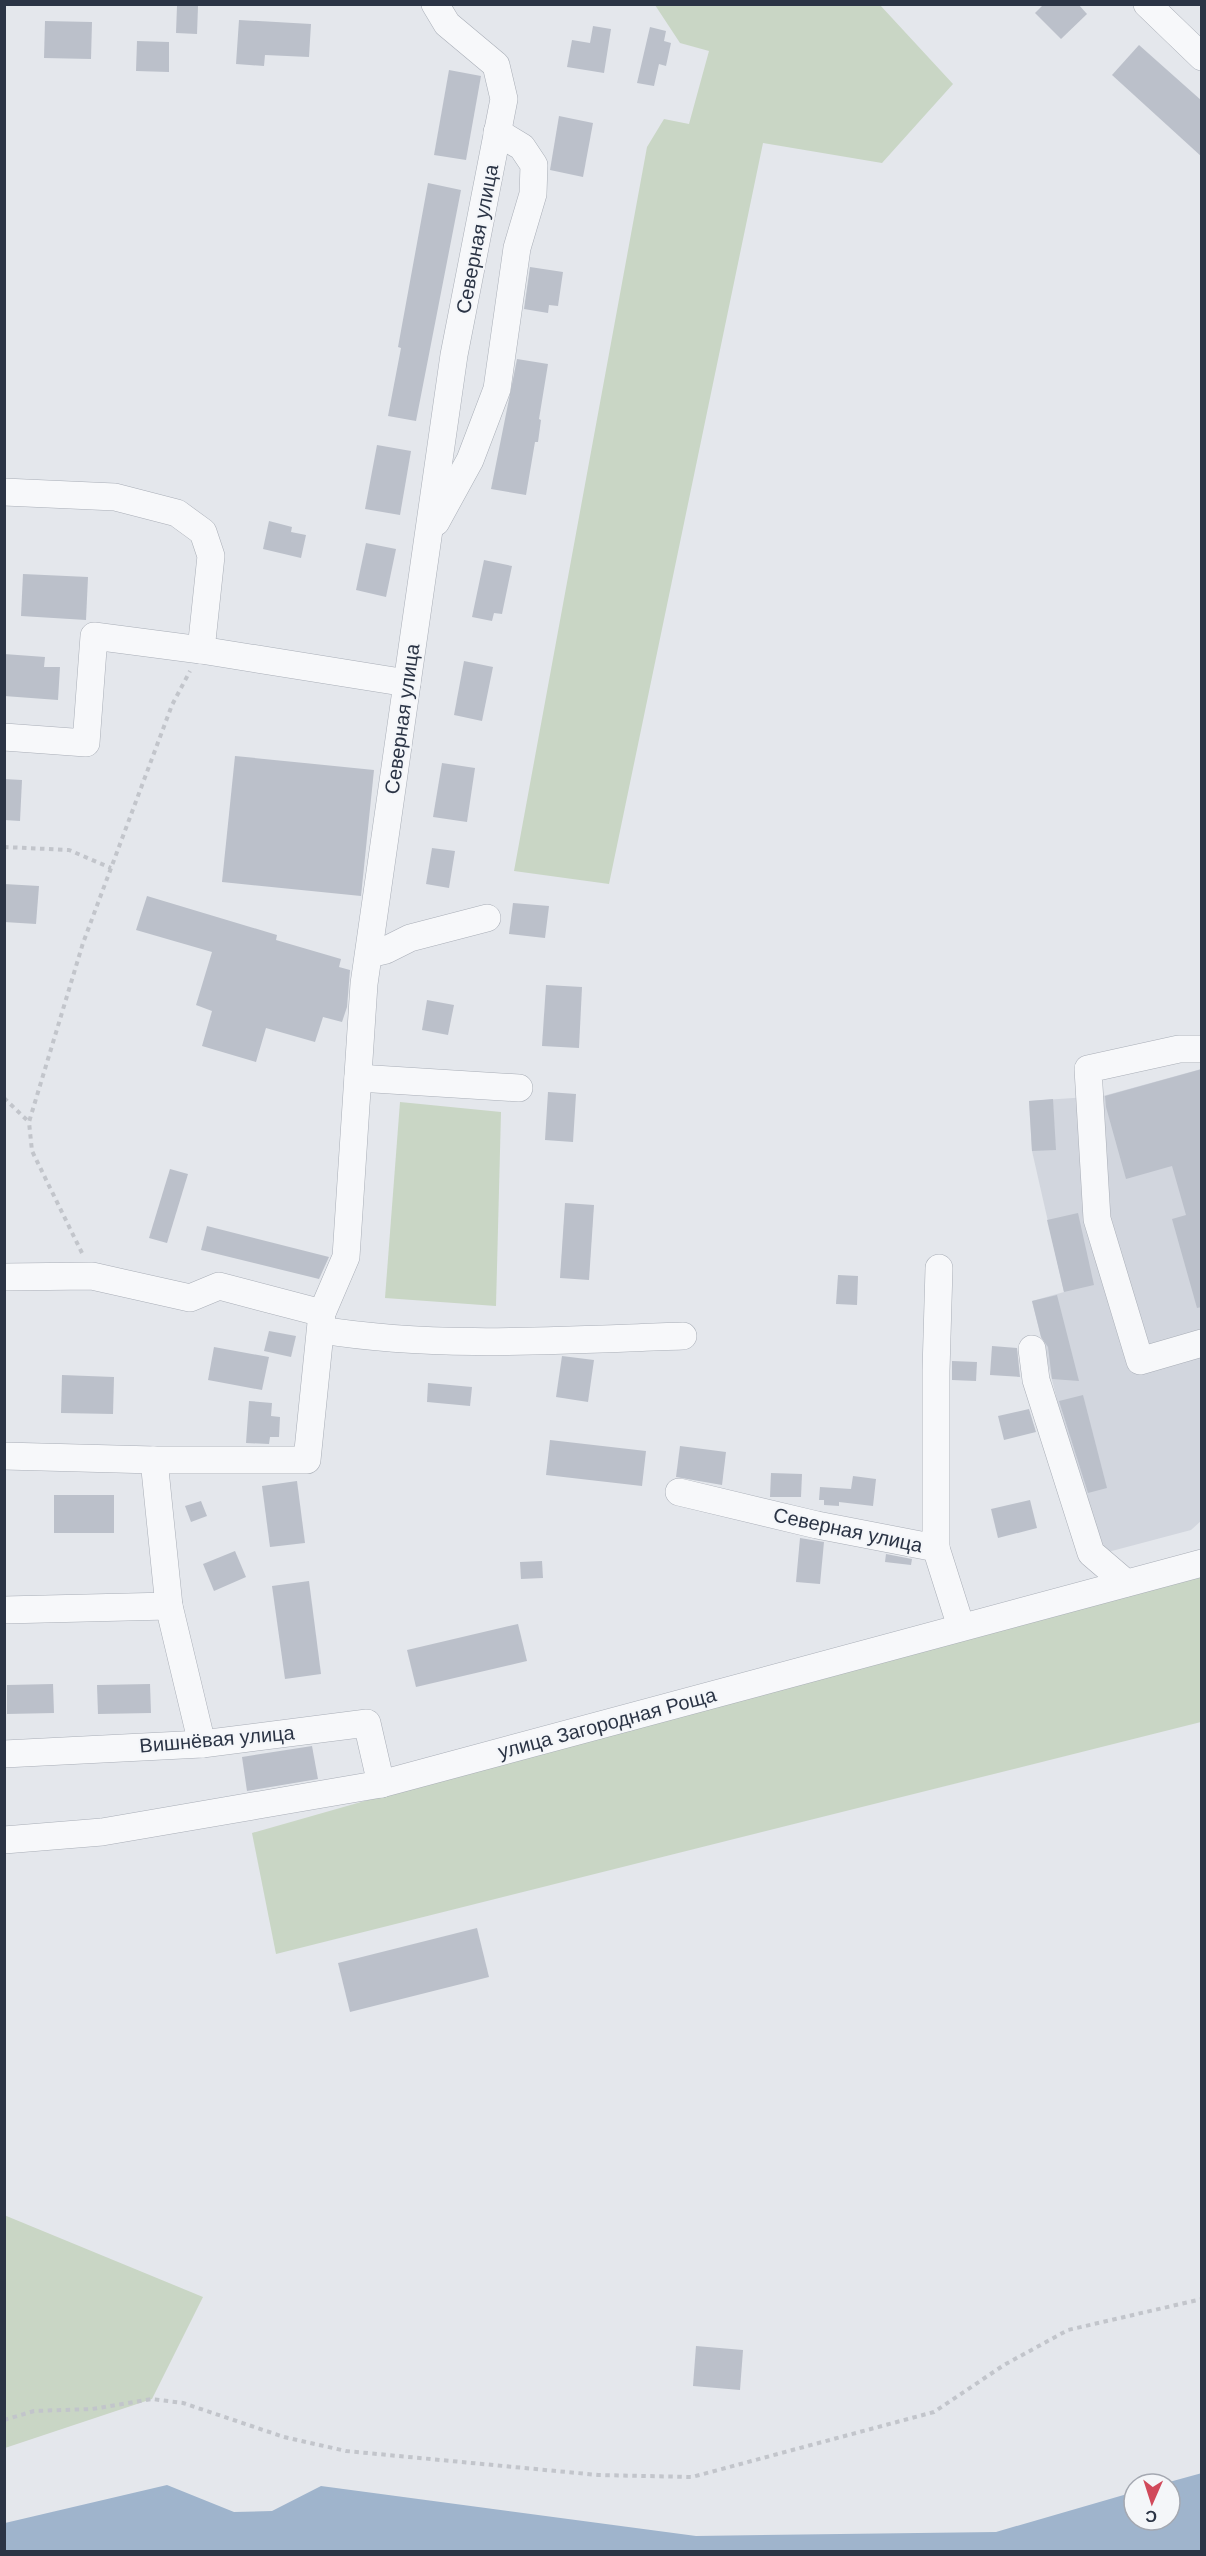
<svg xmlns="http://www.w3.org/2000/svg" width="1206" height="2556" font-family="Arial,sans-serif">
  <rect width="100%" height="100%" fill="#e4e7ec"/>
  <path fill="#d2d6de" d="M1201 1069 1202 1520 1191 1530 1108 1552 1092 1538 1032 1301 1064 1292 1032 1151 1029 1101 1103 1096Z"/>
  <g fill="#c9d6c5">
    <path d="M655 5H880L953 84 882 163 763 143 609 884 514 871 647 147 664 119 689 124 709 51 680 43Z"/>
    <path d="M400 1102 501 1112 496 1306 385 1298Z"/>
    <path d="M1201 1563V1722L276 1954 252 1833Z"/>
    <path d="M4 2215 203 2297 152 2399 5 2448Z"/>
  </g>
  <path fill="#9fb4cc" d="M1202 2473 1201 2551H5V2523L167 2485 234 2512 272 2511 321 2486 696 2536 996 2532 1134 2492V2520H1170V2484H1162Z"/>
  <g fill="#bbc0ca">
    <path d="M1044 4H1078L1087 14 1061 39 1035 13Z"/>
    <path d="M177 6H198L197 34 176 33Z"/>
    <path d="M239 20 311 24 309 57 265 55 264 66 236 64Z"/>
    <path d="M45 21 92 22 91 59 44 58Z"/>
    <path d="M593 26 611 29 604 73 567 67 572 40 590 43Z"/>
    <path d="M650 27 666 31 664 41 671 43 666 66 659 64 654 86 637 83Z"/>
    <path d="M137 41 169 42V72L136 71Z"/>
    <path d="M1139 45 1202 101V157L1112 75Z"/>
    <path d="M449 70 481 76 466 160 434 155Z"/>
    <path d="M559 116 593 123 583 177 550 170Z"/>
    <path d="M428 183 461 190 416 421 388 416 401 348 398 347Z"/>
    <path d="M530 267 563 272 558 306 549 305 548 313 524 309Z"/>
    <path d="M517 359 548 364 539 419 541 420 538 442H535L526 495 491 489Z"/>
    <path d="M377 445 411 451 400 515 365 509Z"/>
    <path d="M269 521 292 527 291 532 306 535 301 558 263 549Z"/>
    <path d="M366 543 396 549 386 597 356 590Z"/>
    <path d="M484 560 512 566 502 614 494 613 492 621 472 617Z"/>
    <path d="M23 574 88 577 86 620 21 616Z"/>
    <path d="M4 654 45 657 44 667H60L58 700 4 696Z"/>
    <path d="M464 661 493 667 482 721 454 715Z"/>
    <path d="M235 756 374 770 361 896 222 882Z"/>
    <path d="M442 763 475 768 467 822 433 817Z"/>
    <path d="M4 779 22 780 20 821 4 820Z"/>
    <path d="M432 848 455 851 449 888 426 884Z"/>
    <path d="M4 884 39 886 36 924 4 922Z"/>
    <path d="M147 896 277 935 276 940 341 959 339 967 350 970 347 1007 342 1022 323 1017 315 1042 266 1028 256 1062 202 1046 212 1011 196 1005 212 952 136 930Z"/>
    <path d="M513 903 549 906 545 938 509 934Z"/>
    <path d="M546 985 582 987 579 1048 542 1046Z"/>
    <path d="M427 1000 454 1005 448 1035 422 1030Z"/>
    <path d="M1202 1069V1307L1197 1308 1172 1219 1186 1215 1172 1166 1126 1179 1106 1107 1105 1096Z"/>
    <path d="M548 1092 576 1094 573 1142 545 1140Z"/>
    <path d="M1053 1099 1056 1150 1032 1151 1029 1101Z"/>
    <path d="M170 1169 188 1174 167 1243 149 1238Z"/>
    <path d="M565 1203 594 1205 589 1280 560 1278Z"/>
    <path d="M1078 1213 1094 1285 1064 1292 1047 1220Z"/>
    <path d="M207 1226 329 1257 319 1279 201 1250Z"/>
    <path d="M838 1275 858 1276 857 1305 836 1304Z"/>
    <path d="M1057 1295 1079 1381 1052 1379 1048 1347 1041 1337 1032 1301Z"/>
    <path d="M269 1331 296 1336 291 1357 264 1351Z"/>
    <path d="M992 1346 1017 1348 1020 1377 990 1375Z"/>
    <path d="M214 1347 269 1357 262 1390 208 1380Z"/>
    <path d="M562 1356 594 1360 588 1402 556 1397Z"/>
    <path d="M952 1361 977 1362 976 1381 952 1380Z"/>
    <path d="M62 1375 114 1377 113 1414 61 1413Z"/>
    <path d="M428 1383 472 1387 470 1406 427 1402Z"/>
    <path d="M1083 1395 1107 1488 1088 1493 1059 1401Z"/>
    <path d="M249 1401 272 1403 271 1416 280 1417 279 1437H270L269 1444 246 1443Z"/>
    <path d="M1029 1409 1036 1432 1004 1440 998 1416Z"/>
    <path d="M550 1440 646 1451 642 1486 546 1475Z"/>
    <path d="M680 1446 726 1452 722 1485 676 1477Z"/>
    <path d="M771 1473 802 1474 801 1497H770Z"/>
    <path d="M853 1476 876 1479 873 1506 839 1502V1506L824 1505V1500H819L820 1487 851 1489Z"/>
    <path d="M297 1481 305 1543 270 1547 262 1486Z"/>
    <rect x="54" y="1495" width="60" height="38"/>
    <path d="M1030 1500 1037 1528 998 1538 991 1509Z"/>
    <path d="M201 1501 207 1516 191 1522 185 1506Z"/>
    <path d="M800 1538 824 1542 820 1584 796 1582Z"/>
    <path d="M235 1551 246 1577 214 1591 203 1564Z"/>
    <path d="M886 1554 912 1559 911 1565 885 1562Z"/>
    <path d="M542 1561 543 1578 521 1579 520 1562Z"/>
    <path d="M309 1581 321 1674 285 1679 272 1586Z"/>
    <path d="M518 1624 527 1661 416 1687 407 1650Z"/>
    <path d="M53 1684 54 1713 7 1714V1685Z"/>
    <path d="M150 1684 151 1713 98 1714 97 1685Z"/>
    <path d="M312 1746 318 1779 247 1791 242 1757Z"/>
    <path d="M477 1928 489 1977 350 2012 338 1963Z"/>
    <path d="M696 2346 743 2350 740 2390 693 2386Z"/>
  </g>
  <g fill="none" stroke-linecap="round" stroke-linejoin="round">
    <g stroke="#a9aeb7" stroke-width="28">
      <g id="minor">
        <path d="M1147 4 1202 57"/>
        <path d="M4 492 115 497 177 513 203 532 211 556 201 650"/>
        <path d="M436 522 470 460 497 389 517 248 533 194 534 165 522 147 497 132"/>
        <path d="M4 737 86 743 94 636 201 650 407 683"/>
        <path d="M369 954 386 950 410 938 487 918"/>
        <path d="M1202 1049H1179L1088 1069 1097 1219 1140 1361 1202 1343"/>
        <path d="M358 1078 519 1088"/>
        <path d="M4 1277 92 1276 190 1298 219 1286 322 1313"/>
        <path d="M321 1330C440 1349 563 1340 683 1336"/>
        <path d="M1032 1349 1036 1380 1091 1553 1126 1583"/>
        <path d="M4 1456 154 1460H307L322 1313 346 1257 364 984 454 355 504 99 496 65 447 24 435 4"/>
        <path d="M154 1460 169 1606 202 1744"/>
        <path d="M679 1492 817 1525 936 1548 961 1627"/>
        <path d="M936 1548V1371L939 1268"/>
        <path d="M4 1610 169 1606"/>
        <path d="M4 1754 202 1744 367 1723 381 1784"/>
        <path d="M4 1840 102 1832 381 1784 1202 1563"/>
      </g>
    </g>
    <g stroke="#c2c5cb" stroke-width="4" stroke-dasharray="4.5 4.5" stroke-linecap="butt">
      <path d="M4 847 69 850 111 868"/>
      <path d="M4 1098 29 1122"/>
      <path d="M82 1253 32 1151 29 1122 83 943 172 705 190 671"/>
      <path d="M4 2420 34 2411 92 2409 152 2399 183 2403 284 2437 346 2451 598 2475 692 2477 934 2412 1004 2365 1068 2330 1202 2299"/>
    </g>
    <use href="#minor" stroke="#f7f8fa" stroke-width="27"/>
  </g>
  <g text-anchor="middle" stroke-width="4.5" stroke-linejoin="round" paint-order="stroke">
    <g font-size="20" fill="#2b3445" stroke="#f4f6f9">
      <text transform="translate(477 239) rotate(-79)" y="7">Северная улица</text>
      <text transform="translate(402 719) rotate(-82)" y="7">Северная улица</text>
      <text transform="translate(848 1530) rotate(12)" y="7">Северная улица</text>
      <text transform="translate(607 1723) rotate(-15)" y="7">улица Загородная Роща</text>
      <text transform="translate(217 1739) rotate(-5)" y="7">Вишнёвая улица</text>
    </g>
  </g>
  <rect width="1206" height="2556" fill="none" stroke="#2b3445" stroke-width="12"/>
  <g transform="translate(1152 2502) rotate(183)"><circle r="28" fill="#f4f6f9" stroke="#a4a8b1" stroke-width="1.5"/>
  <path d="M0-4.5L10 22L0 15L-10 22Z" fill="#d1495b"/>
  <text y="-9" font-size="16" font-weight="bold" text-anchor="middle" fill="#2b3445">С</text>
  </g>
</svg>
